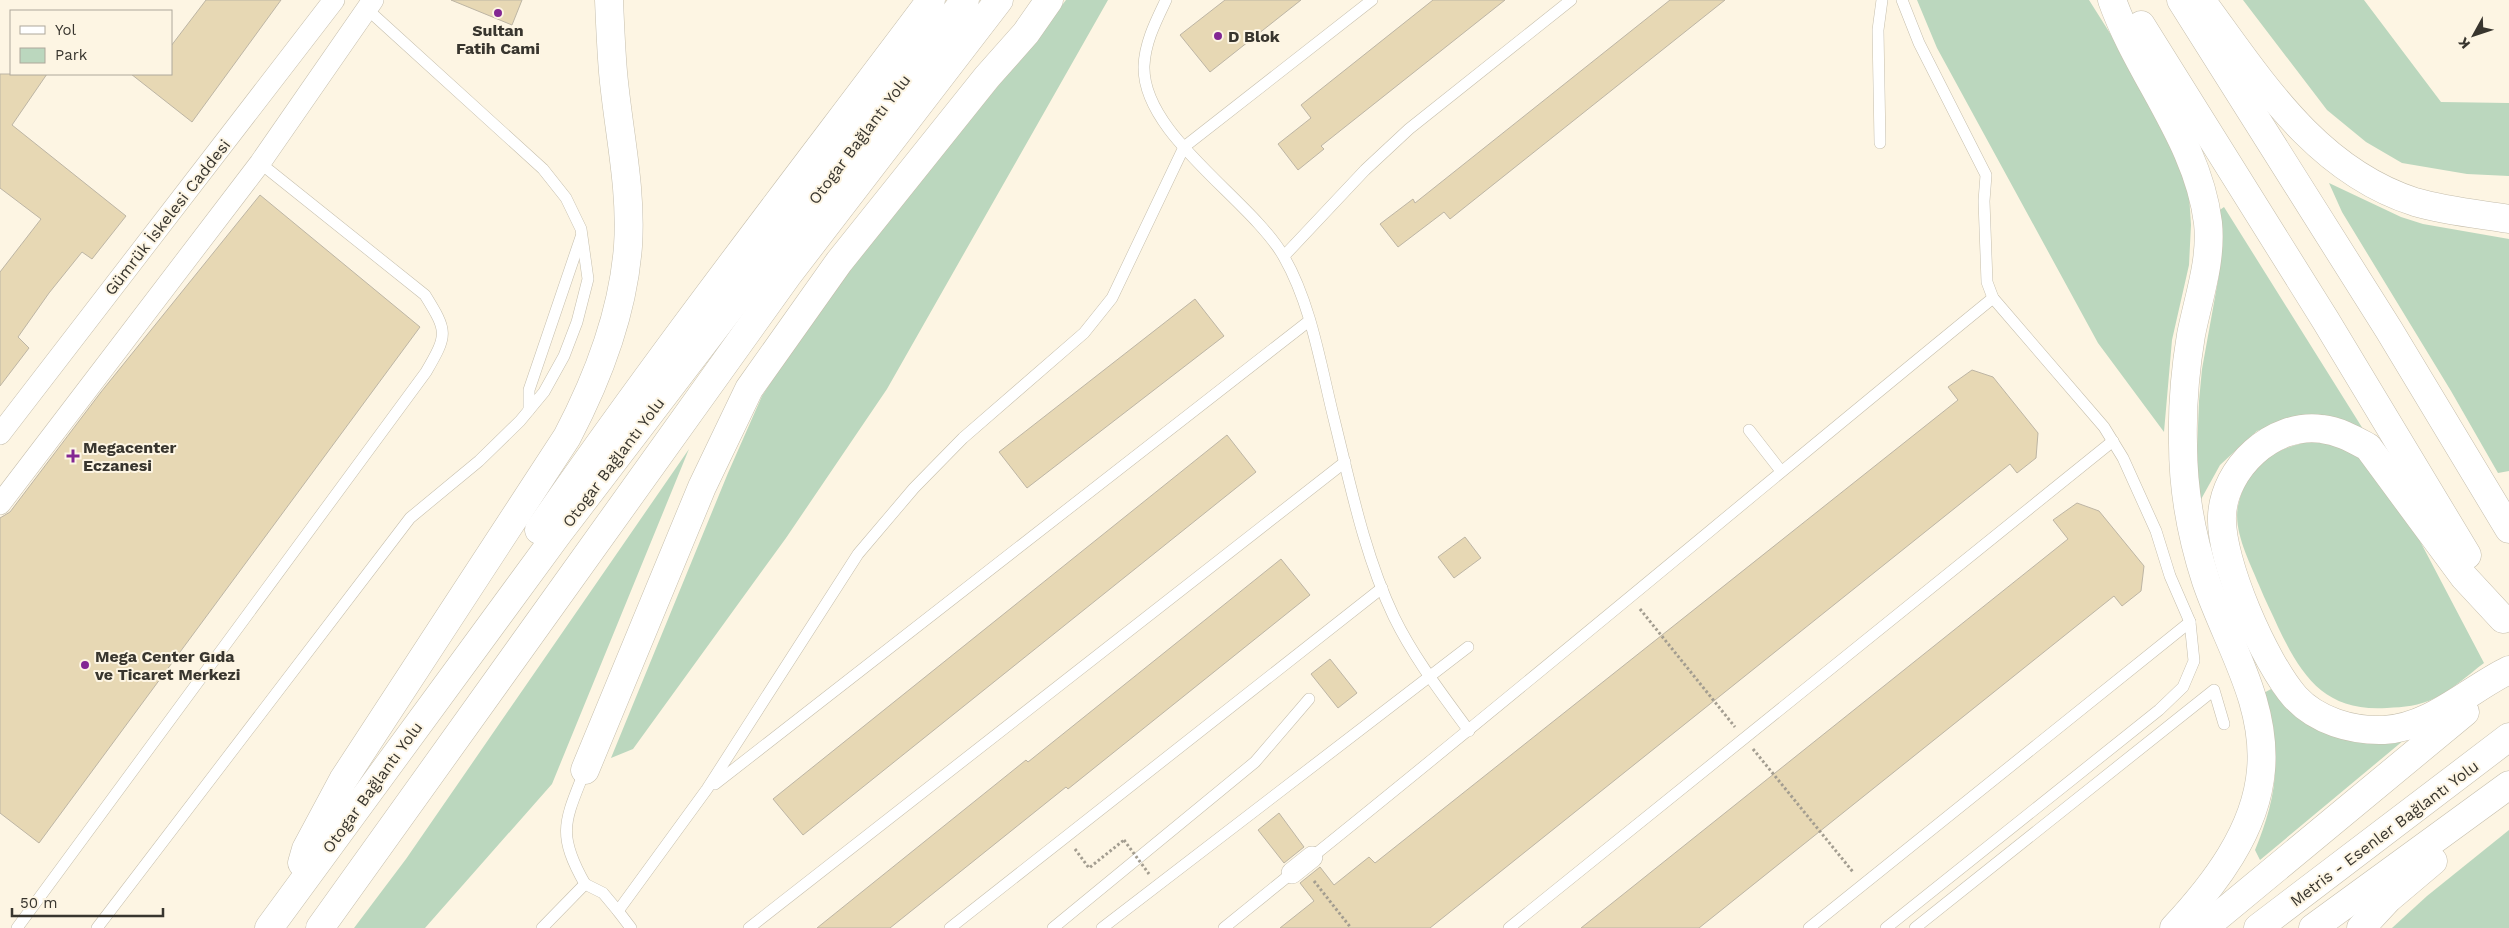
<svg xmlns="http://www.w3.org/2000/svg" width="2509" height="928" font-family="'Work Sans',sans-serif">
  <rect width="100%" height="100%" fill="#fdf5e3"/>
  <g fill="#bbd7be">
    <path d="M1066 0H1108L887 389 786 538 633 749 611 758 728 473 762 396 806 329 868 243 1017 63Z"/>
    <path d="M1917 0H2089L2137 76 2179 155 2189 194 2191 225 2189 265 2172 340 2164 432 2098 343 1937 48Z"/>
    <path d="M2243 0H2364L2441 102 2509 103V176L2467 174 2402 163 2366 142 2327 110Z"/>
    <path d="M2329 183 2401 217 2423 224 2509 239V471L2498 473 2451 391 2342 212Z"/>
    <path d="M2224 207 2363 429 2283 421 2257 431 2220 465 2199 503 2197 451 2199 401 2202 369 2219 275 2217 212Z"/>
    <path d="M2320 440 2348 450 2367 463 2410 522 2484 663C2468 675 2452 690 2435 698 2419 706 2404 707 2387 708 2325 712 2302 677 2278 627 2272 613 2265 600 2259 585 2250 562 2231 528 2239 502 2250 461 2281 445 2320 440Z"/>
    <path d="M689 449 552 784 425 928H354L406 859Z"/>
    <path d="M2271 689C2314 744 2341 735 2404 740L2260 860 2255 850C2268 819 2279 782 2274 748 2271 730 2266 712 2262 694Z"/>
    <path d="M2509 830V928H2392L2427 896Z"/>
  </g>
  <g fill="#e7d8b4" stroke="#bdb5a4">
    <path d="M206 0H281L192 122 131 74H171V46Z"/>
    <path d="M451 0H522L512 25Z"/>
    <path d="M1225 0H1301L1210 72 1180 35Z"/>
    <path d="M1433 0H1505L1321 146 1324 149 1298 170 1278 144 1311 118 1301 105Z"/>
    <path d="M1670 0H1725L1450 219 1444 212 1398 247 1380 224 1413 199 1415 203Z"/>
    <path d="M0 74H47L12 125 126 216 92 259 82 252 49 293 18 337 29 348 0 386V272L41 219 0 188Z"/>
    <path d="M260 195 420 327 39 843 0 813V518L10 512 101 392Z"/>
    <path d="M1195 299 1224 336 1027 488 999 452Z"/>
    <path d="M1972 370 1993 377 2038 433 2036 458 2017 473 2010 464 1430 928H1280L1314 901 1300 883 1320 867 1334 885 1369 857 1375 863 1958 400 1948 387Z"/>
    <path d="M1227 435 1256 472 803 835 773 799Z"/>
    <path d="M2077 503 2099 511 2144 566 2141 591 2122 606 2114 596 1699 928H1581L2068 539 2053 520Z"/>
    <path d="M1465 537 1481 558 1454 578 1438 557Z"/>
    <path d="M1281 559 1310 595 1068 789 1066 787 890 928H817L1026 760 1028 762Z"/>
    <path d="M1330 659 1357 693 1338 708 1311 674Z"/>
    <path d="M1279 813 1304 847 1284 863 1258 830Z"/>
  </g>
  <g fill="none" stroke-linecap="round" stroke-linejoin="round">
    <g stroke="#c5beac" stroke-width="12">
      <g id="lane">
        <path d="M1166 0C1156 21 1145 42 1144 66 1142 135 1251 199 1284 257 1312 306 1321 368 1335 423 1351 488 1365 556 1394 617 1414 658 1442 694 1469 731"/>
        <path d="M1880 143 1878 30 1882 0"/>
        <path d="M1284 256 1365 170 1409 129 1571 0"/>
        <path d="M529 410V390L581 237"/>
        <path d="M1749 430 1781 471"/>
        <path d="M715 784 1309 321"/>
        <path d="M1312 857C1541 673 1766 483 1993 298"/>
        <path d="M585 884C556 833 565 821 585 770"/>
        <path d="M17 928 426 372C448 334 448 332 425 295L260 163"/>
        <path d="M97 928 410 518 479 461 520 421 544 392 564 356 577 322 588 279 581 229 566 198 543 169 367 9"/>
        <path d="M542 928 585 884 603 893 618 911"/>
        <path d="M631 928 618 911 707 789 858 554 914 488 963 438 1084 333 1112 298 1184 147 1372 0"/>
        <path d="M749 928 1345 462"/>
        <path d="M950 928 1382 588"/>
        <path d="M1053 928 1255 762 1309 699"/>
        <path d="M1102 928 1468 647"/>
        <path d="M1224 928 1292 873"/>
        <path d="M1509 928 2113 441"/>
        <path d="M1809 928 2190 622"/>
        <path d="M1886 928 2159 710 2183 687 2194 661 2190 622 2170 576 2156 531 2123 458 2104 427 1993 298 1987 282 1984 201 1986 175 1919 43 1902 0"/>
        <path d="M1915 928 2214 690 2224 724"/>
      </g>
    </g>
    <g stroke="#c5beac" stroke-width="22">
      <g id="street">
        <path d="M0 434 334 0"/>
        <path d="M0 504 260 163 373 0"/>
        <path d="M1292 873 1312 857"/>
      </g>
    </g>
    <g stroke="#c5beac" stroke-width="29">
      <g id="highway">
        <path d="M2112 0C2139 76 2198 141 2208 223 2212 261 2198 299 2191 335 2185 371 2182 408 2183 444 2183 489 2192 538 2206 581 2227 643 2267 702 2261 770 2256 831 2214 885 2174 928"/>
        <path d="M2181 0 2389 330 2509 529"/>
        <path d="M2201 0C2260 80 2315 170 2415 202 2446 211 2478 214 2509 219"/>
        <path d="M2141 25 2326 321 2467 555"/>
        <path d="M539 530C664 349 799 176 931 0"/>
        <path d="M2503 619 2464 577 2368 447C2353 439 2339 431 2322 429 2273 422 2224 468 2222 516 2220 561 2265 663 2295 697 2317 721 2352 731 2384 730 2432 727 2468 690 2509 670"/>
        <path d="M585 770 702 487 749 389 839 262 987 77 1026 33 1049 0"/>
        <path d="M302 863 306 849 343 780 567 437C598 378 623 314 628 246 632 188 618 129 613 72 611 48 610 24 609 0"/>
        <path d="M269 928 557 535 965 0"/>
        <path d="M320 928 787 276 999 0"/>
        <path d="M2204 928 2465 712"/>
        <path d="M2258 928 2509 737"/>
        <path d="M2313 928 2509 785"/>
        <path d="M2361 928 2388 899 2433 861"/>
      </g>
    </g>
    <g stroke="#a39d90" stroke-width="3" stroke-dasharray="2.5 2.5" stroke-linecap="butt">
      <path d="M1640 609 1735 727"/>
      <path d="M1753 749 1853 872"/>
      <path d="M1075 849 1089 868 1124 840"/>
      <path d="M1314 881 1351 928"/>
    </g>
    <use href="#lane" stroke="#fff" stroke-width="11"/>
    <use href="#street" stroke="#fff" stroke-width="21"/>
    <use href="#highway" stroke="#fff" stroke-width="28"/>
    <path stroke="#a39d90" stroke-width="3" stroke-dasharray="2.5 2.5" stroke-linecap="butt" d="M1124 840 1149 874"/>
  </g>
  <g fill="#832793" stroke="#fdf5e3" stroke-width="2">
    <circle cx="498" cy="13" r="5"/>
    <circle cx="1218" cy="36" r="5"/>
    <path d="M70.5 448.5h5v5h5v5h-5v5h-5v-5h-5v-5h5z"/>
    <circle cx="85" cy="665" r="5"/>
  </g>
  <g text-anchor="middle" stroke-width="4" stroke-linejoin="round" paint-order="stroke">
    <g font-size="16" font-weight="bold" fill="#38352e" stroke="#fdf5e3" text-anchor="start">
      <text x="498" y="36" text-anchor="middle">Sultan<tspan x="498" dy="18">Fatih Cami</tspan></text>
      <text x="1228" y="42">D Blok</text>
      <text x="83" y="453">Megacenter<tspan x="83" dy="18">Eczanesi</tspan></text>
      <text x="95" y="662">Mega Center Gıda<tspan x="95" dy="18">ve Ticaret Merkezi</tspan></text>
    </g>
    <g font-size="16" fill="#38352e" stroke="#fdf5e3">
      <text transform="translate(859 139) rotate(-53)" y="6">Otogar Bağlantı Yolu</text>
      <text transform="translate(167 217) rotate(-52)" y="6">Gümrük İskelesi Caddesi</text>
      <text transform="translate(613 462) rotate(-53)" y="6">Otogar Bağlantı Yolu</text>
      <text transform="translate(372 787) rotate(-54)" y="6">Otogar Bağlantı Yolu</text>
      <text transform="translate(2384 833) rotate(-37)" y="6">Metris - Esenler Bağlantı Yolu</text>
    </g>
  </g>
  <rect x="10" y="10" width="162" height="65" fill="#fdf5e3" stroke="#aea89b"/>
  <rect x="20" y="26" width="25" height="8" fill="#ffffff" stroke="#aea89b"/>
  <text x="55" y="35" font-size="15" fill="#38352e">Yol</text>
  <rect x="20" y="48" width="25" height="15" fill="#bbd7be" stroke="#aea89b"/>
  <text x="55" y="60" font-size="15" fill="#38352e">Park</text>
  <g transform="translate(2474 35) rotate(230)" stroke="#fdf5e3" stroke-width="4" paint-order="stroke">
  <path d="M0-4L9 19L0 12L-9 19Z" fill="#38352e"/>
  <text y="-8" font-size="14" font-weight="bold" text-anchor="middle" fill="#38352e">K</text>
  </g>
  <path d="M12 908v8h151v-8" fill="none" stroke="#38352e" stroke-width="2.5"/>
  <text x="20" y="908" font-size="15" fill="#38352e" stroke="#fdf5e3" stroke-width="4" paint-order="stroke">50 m</text>
</svg>
